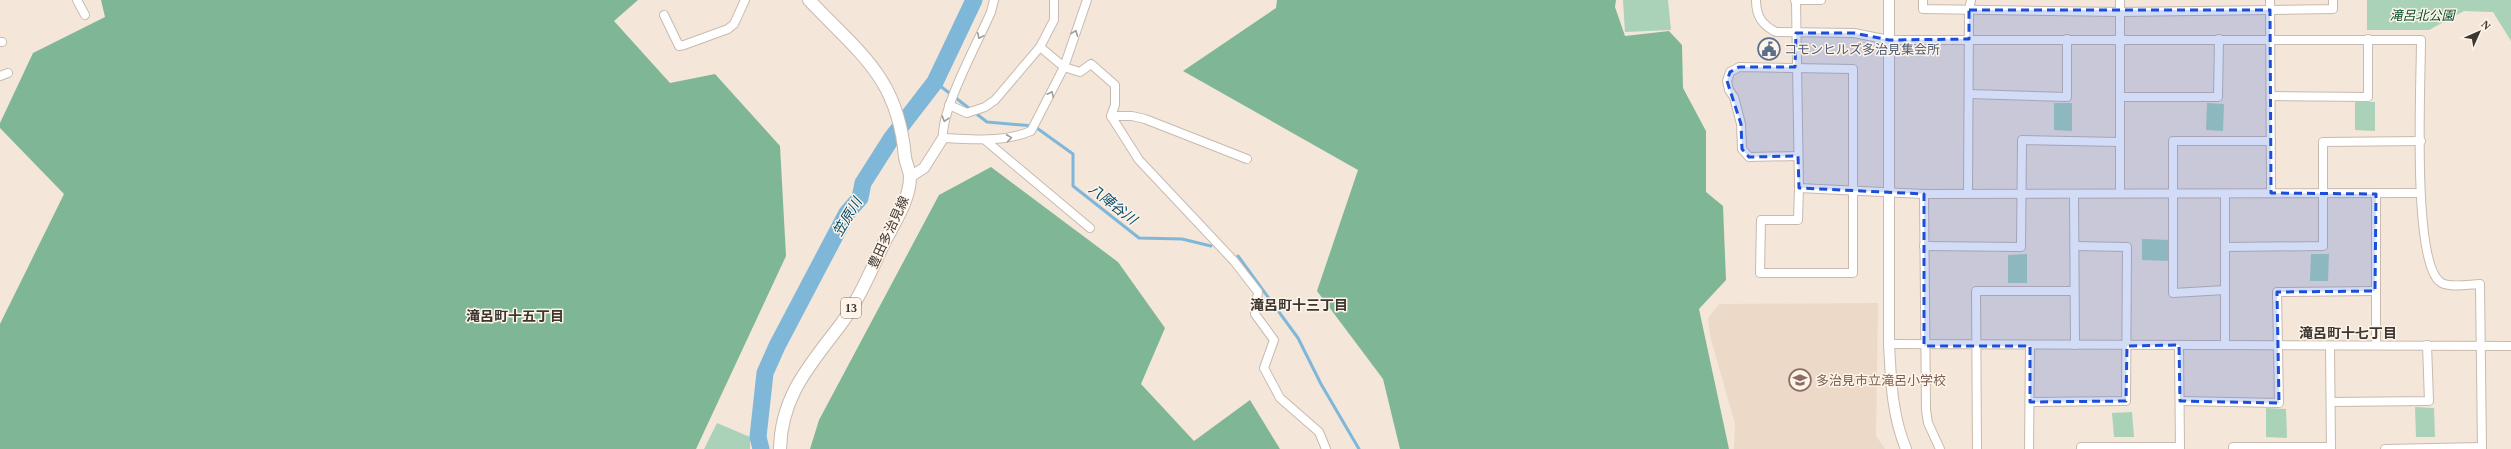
<svg xmlns="http://www.w3.org/2000/svg" width="2511" height="449" font-family="'Times New Roman','Noto Sans JP',serif">
  <rect width="100%" height="100%" fill="#f4e6d9"/>
  <path fill="#edd9c7" d="M1878 303 1876 436 1885 449H1734L1735 424 1710 336 1708 318 1719 304Z"/>
  <g fill="#aad2b9">
    <path d="M1623 0H1668L1671 30 1625 32Z"/>
    <path d="M2367 0H2511V41L2493 12 2464 11 2429 30H2367Z"/>
    <path d="M2355 102H2375V131L2355 130Z"/>
    <path d="M2054 103H2072V131L2054 130Z"/>
    <path d="M2207 103 2224 104 2223 131 2206 130Z"/>
    <path d="M2142 239 2171 240V261L2142 260Z"/>
    <path d="M2027 254V283H2008V255Z"/>
    <path d="M2311 254H2329L2328 281H2310Z"/>
    <path d="M2415 407 2434 408 2435 437H2416Z"/>
    <path d="M2266 408 2286 409 2287 438 2266 437Z"/>
    <path d="M2132 412 2134 437H2114L2112 413Z"/>
    <path d="M717 423 750 437V449H704Z"/>
  </g>
  <g fill="#7fb796">
    <path d="M101 0H638L614 21 670 83 715 74 780 146 786 256 696 449H0V324L64 194 0 128V123L33 53 105 17Z"/>
    <path d="M1277 0H1616L1615 7 1625 36 1669 31 1682 45 1683 88 1706 131V192L1723 206 1726 280 1699 309 1729 449H1400L1383 379 1317 291 1358 170 1183 71 1276 8Z"/>
    <path d="M991 167 1118 262 1165 328 1141 384 1194 441 1250 400 1280 449H810L819 420 939 195Z"/>
  </g>
  <g fill="none" stroke-linecap="round" stroke-linejoin="round">
    <g stroke="#7fb7d9" stroke-width="3">
      <path d="M935 82 987 122 1034 126 1073 154V186L1139 238 1182 239 1211 246"/>
      <path d="M1238 256 1298 338 1321 384 1359 449"/>
    </g>
    <path stroke="#7fb7d9" stroke-width="17" d="M761 449 758 437 765 373 777 346 847 213 860 198 863 183 891 139 935 82 974 0"/>
    <g stroke="#c8baae" stroke-width="10">
      <g id="minor">
        <path d="M77 0 85 15"/>
        <path d="M994 0 991 12C978 42 941 109 943 138 974 139 1002 143 1031 131L1064 67 1087 0"/>
        <path d="M1756 0C1756 16 1762 25 1776 32L1854 33 1889 40H2421C2421 82 2412 256 2439 281 2447 289 2470 284 2480 284L2482 449"/>
        <path d="M1795 0H1821"/>
        <path d="M1923 0V9L2120 12 2333 9V0"/>
        <path d="M2120 0V193"/>
        <path d="M2270 0 2271 193"/>
        <path d="M1796 1 1799 188 1924 194 2420 193"/>
        <path d="M664 15 679 46 684 45 728 29 734 24 745 0"/>
        <path d="M0 42H2"/>
        <path d="M1040 47 1064 67 1080 72 1091 64 1115 85V105L1111 116 1139 160 1234 261 1258 292 1255 314 1274 340 1264 368 1280 398 1319 432 1326 449"/>
        <path d="M0 76 8 73"/>
        <path d="M1969 94 2067 97V39"/>
        <path d="M2271 96 2368 97V39"/>
        <path d="M2120 97H2218L2219 39"/>
        <path d="M949 105 967 113 985 107 995 100 1040 47 1054 20V0"/>
        <path d="M1111 116H1132L1145 119 1247 159"/>
        <path d="M985 140 1090 228"/>
        <path d="M1798 156 1749 157 1742 149 1741 124 1734 97 1729 90 1727 81 1730 72 1739 67 1853 69V273H1760L1761 220H1798L1799 188"/>
        <path d="M1968 193 1969 10 1971 0"/>
        <path d="M1924 194 1926 410 1928 423 1940 449"/>
        <path d="M2074 194 2075 345"/>
        <path d="M2225 194V345"/>
        <path d="M2376 194V344"/>
        <path d="M1924 246 2021 247 2022 140 2119 142"/>
        <path d="M2225 247 2323 246V142L2421 141"/>
        <path d="M2225 290 2173 293V141H2271"/>
        <path d="M1889 344 2511 346"/>
        <path d="M2179 345 2180 449"/>
        <path d="M2330 347 2331 449"/>
        <path d="M2180 401 2279 403 2277 292 2375 291"/>
        <path d="M2030 402 2126 401 2127 247 2075 246"/>
        <path d="M2331 402 2429 401 2427 345"/>
        <path d="M1977 449 1976 291H2074"/>
        <path d="M2029 449 2030 346"/>
        <path d="M2081 449V447H2180"/>
        <path d="M2233 449V447H2331"/>
        <path d="M2385 449 2482 447"/>
      </g>
    </g>
    <g stroke="#c8baae" stroke-width="12">
      <g id="tertiary">
        <path d="M1889 0V344C1891 381 1892 415 1906 449"/>
        <path d="M910 177 924 168 943 138"/>
      </g>
    </g>
    <g stroke="#c8baae" stroke-width="14">
      <path id="primary" d="M780 449C781 395 811 364 841 324 858 301 870 273 882 247 892 226 910 201 910 177 910 171 906 164 905 157 898 77 860 54 809 0"/>
    </g>
    <use href="#minor" stroke="#fff" stroke-width="8"/>
    <use href="#tertiary" stroke="#fff" stroke-width="10"/>
    <use href="#primary" stroke="#fff" stroke-width="12"/>
  </g>
  <defs><path id="oneway-chevron" d="M-2-3.5L2.5 0L-2 3.5" fill="none" stroke-width="1.6" stroke-linecap="round" stroke-linejoin="round"/></defs>
  <g stroke="#9e9b98">
    <use href="#oneway-chevron" transform="translate(1075 33) rotate(-68)"/>
    <use href="#oneway-chevron" transform="translate(980 36) rotate(114)"/>
    <use href="#oneway-chevron" transform="translate(1051 94) rotate(-64)"/>
    <use href="#oneway-chevron" transform="translate(945 119) rotate(106)"/>
    <use href="#oneway-chevron" transform="translate(1009 138) rotate(-8)"/>
  </g>
  <path fill="#1d4ed8" fill-opacity="0.2" stroke="#1d4ed8" stroke-width="3" stroke-dasharray="8 5" stroke-linejoin="round" d="M1969 10H2270L2271 193 2376 194 2375 291 2277 292 2279 403 2180 401 2179 345 2127 346 2126 401 2030 402V346H1924V194L1799 188 1798 156 1749 157 1742 149 1741 124 1727 81 1730 72 1739 67H1795L1796 33H1854L1889 40 1969 39Z"/>
  <defs>
    <g id="civic-ring" transform="scale(1.15)"><circle r="9.5" fill="#fff4e9" stroke="#5c6f8a" stroke-width="1.5"/><path d="M-.6-6.5H3V-4.5H.6V-3L4-1V1h2V6H-6V1h2V-1L-.6-3ZM-1.2 2.5V6h2.4V2.5Z" fill="#5c6f8a"/></g>
    <g id="school-ring" transform="scale(1.15)"><circle r="9.5" fill="#fff4e9" stroke="#8d6e63" stroke-width="1.5"/><path d="M0-5L7-2L0 1L-7-2ZM-4 1L0 2.5L4 1V4Q0 6-4 4Z" fill="#8d6e63"/></g>
  </defs>
  <g fill-rule="evenodd">
    <use href="#civic-ring" x="1769" y="49"/>
    <use href="#school-ring" x="1800" y="380"/>
  </g>
  <g text-anchor="middle" stroke-width="3" stroke-linejoin="round" paint-order="stroke">
    <rect fill="#fff4e9" stroke="#767069" stroke-width="1" x="841" y="298" width="20" height="20" rx="3"/>
    <g font-size="12" font-weight="bold" fill="#3c3732">
      <text x="851" y="312">13</text>
    </g>
    <g font-size="13" font-style="italic" fill="#054d2e" stroke="#fff4e9">
      <text x="2422" y="20">滝呂北公園</text>
    </g>
    <g font-size="13" fill="#4e5e75" stroke="#fff4e9" text-anchor="start">
      <text x="1784" y="54">コモンヒルズ多治見集会所</text>
    </g>
    <g font-size="13" fill="#3c3732" stroke="#fff4e9">
      <text transform="translate(888 232) rotate(-65)" y="5">豊田多治見線</text>
    </g>
    <g font-size="13" fill="#785e54" stroke="#fff4e9" text-anchor="start">
      <text x="1816" y="385">多治見市立滝呂小学校</text>
    </g>
    <g font-size="14" font-style="italic" fill="#004c6d" stroke="#fff4e9">
      <text transform="translate(1113 204) rotate(38)" y="5">八陣谷川</text>
      <text transform="translate(847 217) rotate(-59)" y="5">笠原川</text>
    </g>
    <g font-size="14" font-weight="bold" fill="#3c3732" stroke="#fff4e9">
      <text x="1299" y="310">滝呂町十三丁目</text>
      <text x="515" y="321">滝呂町十五丁目</text>
      <text x="2348" y="338">滝呂町十七丁目</text>
    </g>
  </g>
  <g transform="translate(2479 32) rotate(45)" stroke="#fff4e9" stroke-width="3" paint-order="stroke">
  <path d="M0-3L7 15L0 10L-7 15Z" fill="#3c3732"/>
  <text y="-6" font-size="11" font-weight="bold" text-anchor="middle" fill="#3c3732">N</text>
  </g>
</svg>
